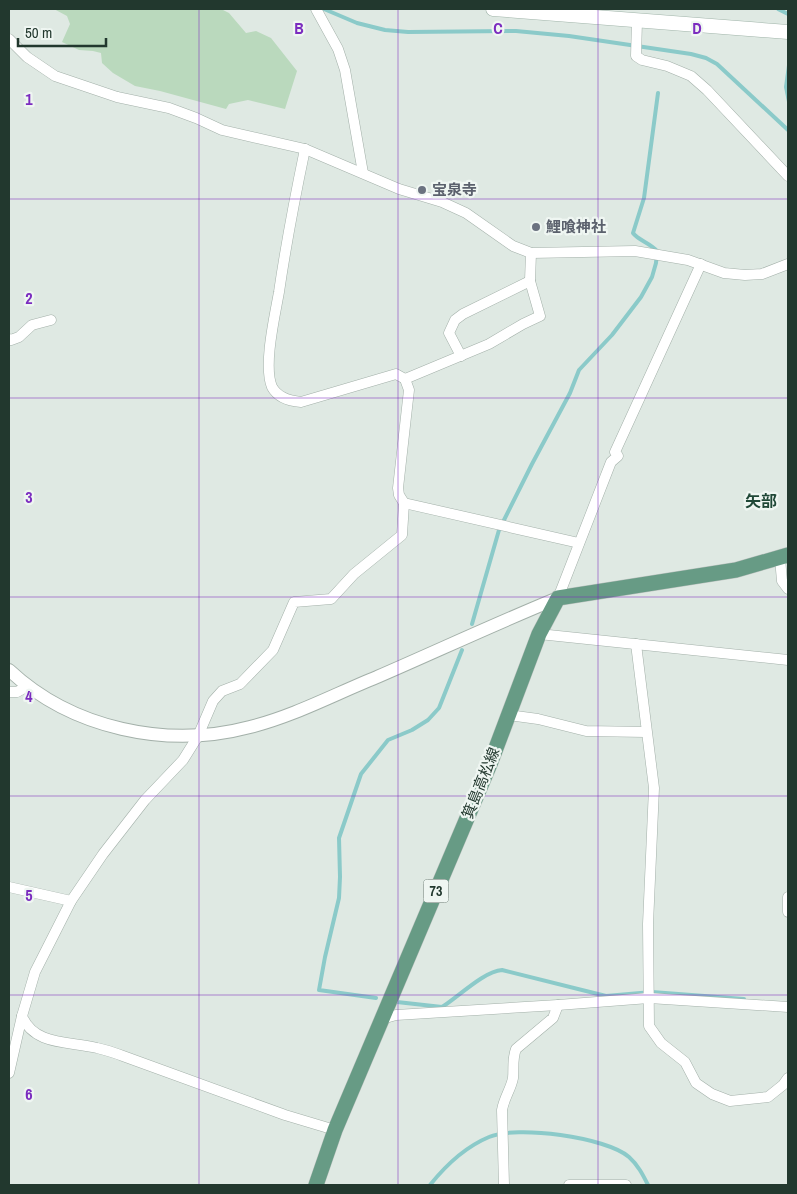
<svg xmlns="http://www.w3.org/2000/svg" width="797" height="1194" font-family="'Archivo Narrow','Noto Sans JP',sans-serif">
  <rect width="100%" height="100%" fill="#dfe9e3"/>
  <path fill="#bad9bd" d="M54 9H221L229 13 246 33 256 31 271 38 297 71 285 109 248 100 229 104 226 109 160 91 135 86 113 73 102 63 101 53 93 51 79 50 62 42 70 24 67 16Z"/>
  <path fill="#8bcac9" d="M788 58V107L784 87Z"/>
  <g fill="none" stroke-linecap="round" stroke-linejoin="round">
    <g stroke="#8bcac9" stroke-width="4">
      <path d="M324 9 357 23 385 30 408 32 516 31 569 36 691 54 706 58 717 64 788 130"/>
      <path d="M778 9 788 14"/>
      <path d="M472 624 499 530 532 464 570 393 579 370 612 335 641 297 652 277 656 263 657 251C650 243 638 240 633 233L644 198 658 93"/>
      <path d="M376 998 319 990 325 957 339 898 340 877 339 838 361 774 388 740 412 730 428 720 439 708 462 650"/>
      <path d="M397 1002 442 1007C457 998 484 971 502 970L606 996 652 992 744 999"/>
      <path d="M430 1185C446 1165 465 1147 489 1137 516 1125 606 1137 629 1157 638 1165 643 1175 648 1185"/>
    </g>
    <g stroke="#a3b0a9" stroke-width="11">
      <g id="minor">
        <path d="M316 9 338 49 345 70 363 173"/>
        <path d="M637 21 636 56 642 60 667 66 691 76 707 90 788 176"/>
        <path d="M9 39 27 57 55 76 117 97 169 108 196 118 222 130 305 149 399 189 442 202 466 213 513 246 531 253 635 251 688 260 724 273 745 275 762 274 788 264"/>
        <path d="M9 339 11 340 19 337 32 325 51 320"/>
        <path d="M461 356 449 333 455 320 463 314 530 281"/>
        <path d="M405 379 489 344 523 324 540 316 530 281 531 253"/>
        <path d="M404 503 579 543"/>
        <path d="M780 558 782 581 788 589"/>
        <path d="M558 598 611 462 618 456 615 452 701 264"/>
        <path d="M539 634 788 660"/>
        <path d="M636 644 654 788 648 924 649 1026 661 1043 685 1062 696 1083 712 1094 730 1101 768 1097 783 1085 788 1078"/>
        <path d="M9 692H17L28 686"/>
        <path d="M508 715 538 719 586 731 646 732"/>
        <path d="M9 887 71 901"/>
        <path d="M788 897V912"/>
        <path d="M22 1016C34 1046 70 1041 97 1048 106 1050 115 1053 123 1056L285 1115 335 1130"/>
        <path d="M382 1019 396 1015 558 1005 649 998 788 1007"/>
        <path d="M9 1073 22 1016 35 972 71 901 103 854 145 800 183 760 198 736 213 701 222 691 240 684 273 650 294 602 331 599 354 574 402 535 404 503 399 495 398 488 409 390 405 379 396 374 301 402C289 401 278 398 272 387 263 366 275 315 279 292 286 244 295 197 305 149"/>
        <path d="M504 1185 502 1110C504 1098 511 1089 513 1078 514 1068 512 1059 516 1049L553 1018 558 1005"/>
        <path d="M569 1185H626"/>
      </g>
    </g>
    <g stroke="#a3b0a9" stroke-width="14">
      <path id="tertiary" d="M9 670C72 729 167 749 250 727 294 716 335 694 377 677 437 651 497 623 558 598"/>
    </g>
    <g stroke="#a0b4a9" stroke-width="15">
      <path id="secondary" d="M493 9 788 32"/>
    </g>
    <g stroke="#bdc3c0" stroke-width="16">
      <path id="primary" d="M316 1185 335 1130 490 764 539 634 558 598 736 570 788 555"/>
    </g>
    <use href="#minor" stroke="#fff" stroke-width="10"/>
    <use href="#tertiary" stroke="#fff" stroke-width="12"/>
    <use href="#secondary" stroke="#fff" stroke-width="14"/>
    <use href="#primary" stroke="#679b85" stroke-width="15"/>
  </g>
  <path fill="none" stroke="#7b2cbf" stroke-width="1" stroke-opacity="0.55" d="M199 9V1185M398 9V1185M598 9V1185M9 199H788M9 398H788M9 597H788M9 796H788M9 995H788"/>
  <g fill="#6b7280" stroke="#eff6f2" stroke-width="2">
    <circle cx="422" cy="190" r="5"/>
    <circle cx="536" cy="227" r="5"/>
  </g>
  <g text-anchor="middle" stroke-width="4.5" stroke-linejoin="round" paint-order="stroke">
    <rect fill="#eff6f2" stroke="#607169" stroke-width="1" x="423.5" y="879.5" width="25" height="23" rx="4"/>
    <g font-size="14" font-weight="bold" fill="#22382e">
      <text x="436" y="896">73</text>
    </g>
    <g font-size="15" font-weight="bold" fill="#5b616d" stroke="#eff6f2" text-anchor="start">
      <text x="432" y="195">宝泉寺</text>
      <text x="546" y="232">鯉喰神社</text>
    </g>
    <g font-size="15" fill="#22382e" stroke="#eff6f2">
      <text transform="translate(481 783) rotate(-68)" y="5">箕島高松線</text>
    </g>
    <g font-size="16" font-weight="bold" fill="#204837" stroke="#eff6f2">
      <text x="761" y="507">矢部</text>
    </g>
  </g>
  <g font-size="16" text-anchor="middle" font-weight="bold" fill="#7b2cbf" stroke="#eff6f2" stroke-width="4.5" stroke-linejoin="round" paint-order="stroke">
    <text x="299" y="34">B</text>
    <text x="498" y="34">C</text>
    <text x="697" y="34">D</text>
    <text x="29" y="105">1</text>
    <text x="29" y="304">2</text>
    <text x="29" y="503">3</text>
    <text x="29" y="702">4</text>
    <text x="29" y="901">5</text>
    <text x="29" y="1100">6</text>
  </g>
  <rect width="797" height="1194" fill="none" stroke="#22382e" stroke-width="20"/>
  <path d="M18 38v8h88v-8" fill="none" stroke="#22382e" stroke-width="2.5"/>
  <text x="25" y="38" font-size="15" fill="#22382e" stroke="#eff6f2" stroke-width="4" paint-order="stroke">50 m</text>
</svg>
